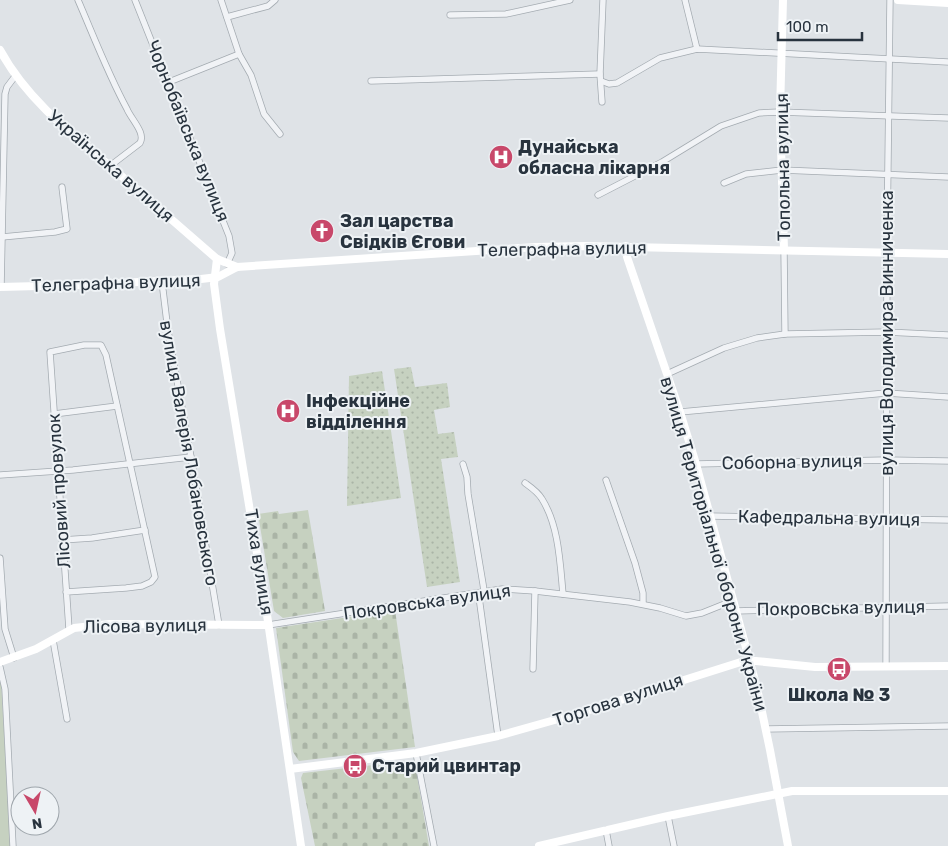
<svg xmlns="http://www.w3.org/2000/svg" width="948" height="846" font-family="Rubik,sans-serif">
  <defs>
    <pattern id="grass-dots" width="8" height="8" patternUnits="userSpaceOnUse" patternTransform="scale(1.25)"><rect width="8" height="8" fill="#c6d1c0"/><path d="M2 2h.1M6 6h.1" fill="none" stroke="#aab4a6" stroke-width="1.8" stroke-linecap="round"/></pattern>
    <pattern id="cemetery-stones" width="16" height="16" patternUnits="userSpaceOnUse" patternTransform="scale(1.25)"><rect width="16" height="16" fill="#c6d1c0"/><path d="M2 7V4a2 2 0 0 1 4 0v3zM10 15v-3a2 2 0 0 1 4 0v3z" fill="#aab4a6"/></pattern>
  </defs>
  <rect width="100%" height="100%" fill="#dfe3e7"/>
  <g fill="url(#grass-dots)">
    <path d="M411 367 415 387 447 383 450 407 434 410 438 434 454 432 458 457 441 459 460 582 427 587 394 369Z"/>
    <path d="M382 371 401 498 347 506 349 376Z"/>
  </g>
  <g fill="url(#cemetery-stones)">
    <path d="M308 510 325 611 283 618 274 611 258 514 278 511 279 514Z"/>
    <path d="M395 610 415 747 299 761 293 752 276 628Z"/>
    <path d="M409 761 413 764H415L429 846H315L301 778 303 773Z"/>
  </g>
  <path fill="#c6d1c0" d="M0 680 1 682 11 846H0Z"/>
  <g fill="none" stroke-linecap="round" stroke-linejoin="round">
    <g stroke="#a4abb1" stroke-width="7">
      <g id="street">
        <path d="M78 0C94 37 108 74 127 109 131 119 146 133 140 143L110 166"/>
        <path d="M135 0 229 236 232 253 227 264"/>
        <path d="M221 0 239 54 251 75 264 114 280 134"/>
        <path d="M685 0 697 49"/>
        <path d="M450 15 506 14 570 0"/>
        <path d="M227 17 268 6 275 0"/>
        <path d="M371 81 600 74"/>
        <path d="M601 81 609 84 617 83 660 58 697 49 948 62"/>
        <path d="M169 82 239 54"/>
        <path d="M602 102 600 74 603 0"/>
        <path d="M724 183 746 174 782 170 948 177"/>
        <path d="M598 195 662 162 721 126 759 113 780 112 948 118"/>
        <path d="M2 237 55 232 67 229 62 187"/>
        <path d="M784 250 785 334"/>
        <path d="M162 282 168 331 191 457 219 625"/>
        <path d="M1 287 5 94 7 87 16 75"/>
        <path d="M667 374 724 348 757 338 785 334 886 332 948 335"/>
        <path d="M680 412 886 393 948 397"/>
        <path d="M54 414 117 406"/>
        <path d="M463 464 467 477 468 494 483 584 484 591 479 597 498 736"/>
        <path d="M696 464 886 460 948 461"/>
        <path d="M0 475 73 470 191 457"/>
        <path d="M606 480 635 563 643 593V604"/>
        <path d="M525 483C532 488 538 492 542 499 559 526 560 563 563 594"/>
        <path d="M709 516 948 520"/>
        <path d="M62 540 92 538 145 530"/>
        <path d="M0 558 5 629 14 658"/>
        <path d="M66 592 126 588 142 586 151 582 155 577 106 355 101 345H84L50 352 69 629"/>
        <path d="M735 611 948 606"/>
        <path d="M268 625 502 589 535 591 630 602 660 608 686 616 702 613 732 601"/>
        <path d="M53 640 67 719"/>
        <path d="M886 666 887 243 890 0"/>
        <path d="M0 667 5 689 13 846"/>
        <path d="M533 669 535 591"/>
        <path d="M766 729 948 726"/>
        <path d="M416 753 434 846"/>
        <path d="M668 816 674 846"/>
        <path d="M606 830 609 846"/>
      </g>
    </g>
    <use href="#street" stroke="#f1f3f6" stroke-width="5.5"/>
    <g stroke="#fff" stroke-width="8">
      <path d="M783 0 780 112 784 250"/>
      <path d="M898 0 948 3"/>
      <path d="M0 50C26 98 69 132 110 166 146 197 181 228 217 259L237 267"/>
      <path d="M626 246 627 257 680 412 696 464 757 688 770 750 788 846"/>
      <path d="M217 259 214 284 220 329 266 608 301 846"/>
      <path d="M0 287 78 285 201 279 218 277 237 267 536 247 585 246 948 254"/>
      <path d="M0 662 36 649 74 628 110 624 268 625"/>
      <path d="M290 769 416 753 498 736 583 712 744 661H756L815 667 948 666"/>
      <path d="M539 846 668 816 792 791H948"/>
    </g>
  </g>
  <defs>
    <g id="hospital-disc" transform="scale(1.25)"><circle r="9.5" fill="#c8486a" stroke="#eef2f5"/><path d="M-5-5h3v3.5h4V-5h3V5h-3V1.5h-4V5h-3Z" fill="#fff"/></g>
    <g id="church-disc" transform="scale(1.25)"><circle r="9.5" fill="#c8486a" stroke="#eef2f5"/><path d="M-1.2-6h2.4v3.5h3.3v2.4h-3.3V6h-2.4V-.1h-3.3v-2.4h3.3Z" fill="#fff"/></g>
    <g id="bus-disc" transform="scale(1.25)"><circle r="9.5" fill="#c8486a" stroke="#eef2f5"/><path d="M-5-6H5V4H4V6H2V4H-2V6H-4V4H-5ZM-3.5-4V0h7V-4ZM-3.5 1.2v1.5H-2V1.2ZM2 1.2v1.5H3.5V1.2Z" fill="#fff"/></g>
  </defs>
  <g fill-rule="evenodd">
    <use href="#hospital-disc" x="501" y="157"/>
    <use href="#church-disc" x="322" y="231"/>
    <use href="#hospital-disc" x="288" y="411"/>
    <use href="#bus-disc" x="839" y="669"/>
    <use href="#bus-disc" x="355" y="766"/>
  </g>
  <g text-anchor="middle" stroke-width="4" stroke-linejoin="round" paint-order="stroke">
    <g font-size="18" fill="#28333e" stroke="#eef2f5">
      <text transform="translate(188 131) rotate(68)" y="6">Чорнобаївська вулиця</text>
      <text transform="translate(111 166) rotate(41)" y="6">Українська вулиця</text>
      <text transform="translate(783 167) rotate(-91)" y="6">Топольна вулиця</text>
      <text transform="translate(562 249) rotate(-1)" y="6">Телеграфна вулиця</text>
      <text transform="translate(116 283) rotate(-2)" y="6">Телеграфна вулиця</text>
      <text transform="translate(887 333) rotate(-90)" y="6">вулиця Володимира Винниченка</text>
      <text transform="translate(189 453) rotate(80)" y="6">вулиця Валерія Лобановського</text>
      <text transform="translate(792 462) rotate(-1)" y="6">Соборна вулиця</text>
      <text transform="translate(59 491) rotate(-94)" y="6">Лісовий провулок</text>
      <text transform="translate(829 518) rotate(1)" y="6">Кафедральна вулиця</text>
      <text transform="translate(714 544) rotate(74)" y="6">вулиця Територіальної оборони України</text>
      <text transform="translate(259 562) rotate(81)" y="6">Тиха вулиця</text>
      <text transform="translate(427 602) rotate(-8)" y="6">Покровська вулиця</text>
      <text transform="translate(841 608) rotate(-1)" y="6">Покровська вулиця</text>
      <text transform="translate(145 626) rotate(-1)" y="6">Лісова вулиця</text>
      <text transform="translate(618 700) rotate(-18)" y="6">Торгова вулиця</text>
    </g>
    <g font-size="18" font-weight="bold" fill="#28333e" stroke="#eef2f5" text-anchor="start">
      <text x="518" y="153">Дунайська<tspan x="518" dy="21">обласна лікарня</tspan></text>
      <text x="340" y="227">Зал царства<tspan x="340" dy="21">Свідків Єгови</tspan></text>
      <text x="306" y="407">Інфекційне<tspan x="306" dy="21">відділення</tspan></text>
      <text x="839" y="701" text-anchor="middle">Школа № 3</text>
      <text x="372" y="772">Старий цвинтар</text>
    </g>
  </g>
  <g transform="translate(35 811) rotate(171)"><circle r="24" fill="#eef2f5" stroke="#9fa6ac"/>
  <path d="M0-4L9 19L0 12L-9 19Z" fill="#c8486a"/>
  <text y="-8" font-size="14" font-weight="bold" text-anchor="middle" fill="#28333e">N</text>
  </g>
  <path d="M778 32v8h84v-8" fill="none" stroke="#28333e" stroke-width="2.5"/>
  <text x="786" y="32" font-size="15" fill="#28333e" stroke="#eef2f5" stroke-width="4" paint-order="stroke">100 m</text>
</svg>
